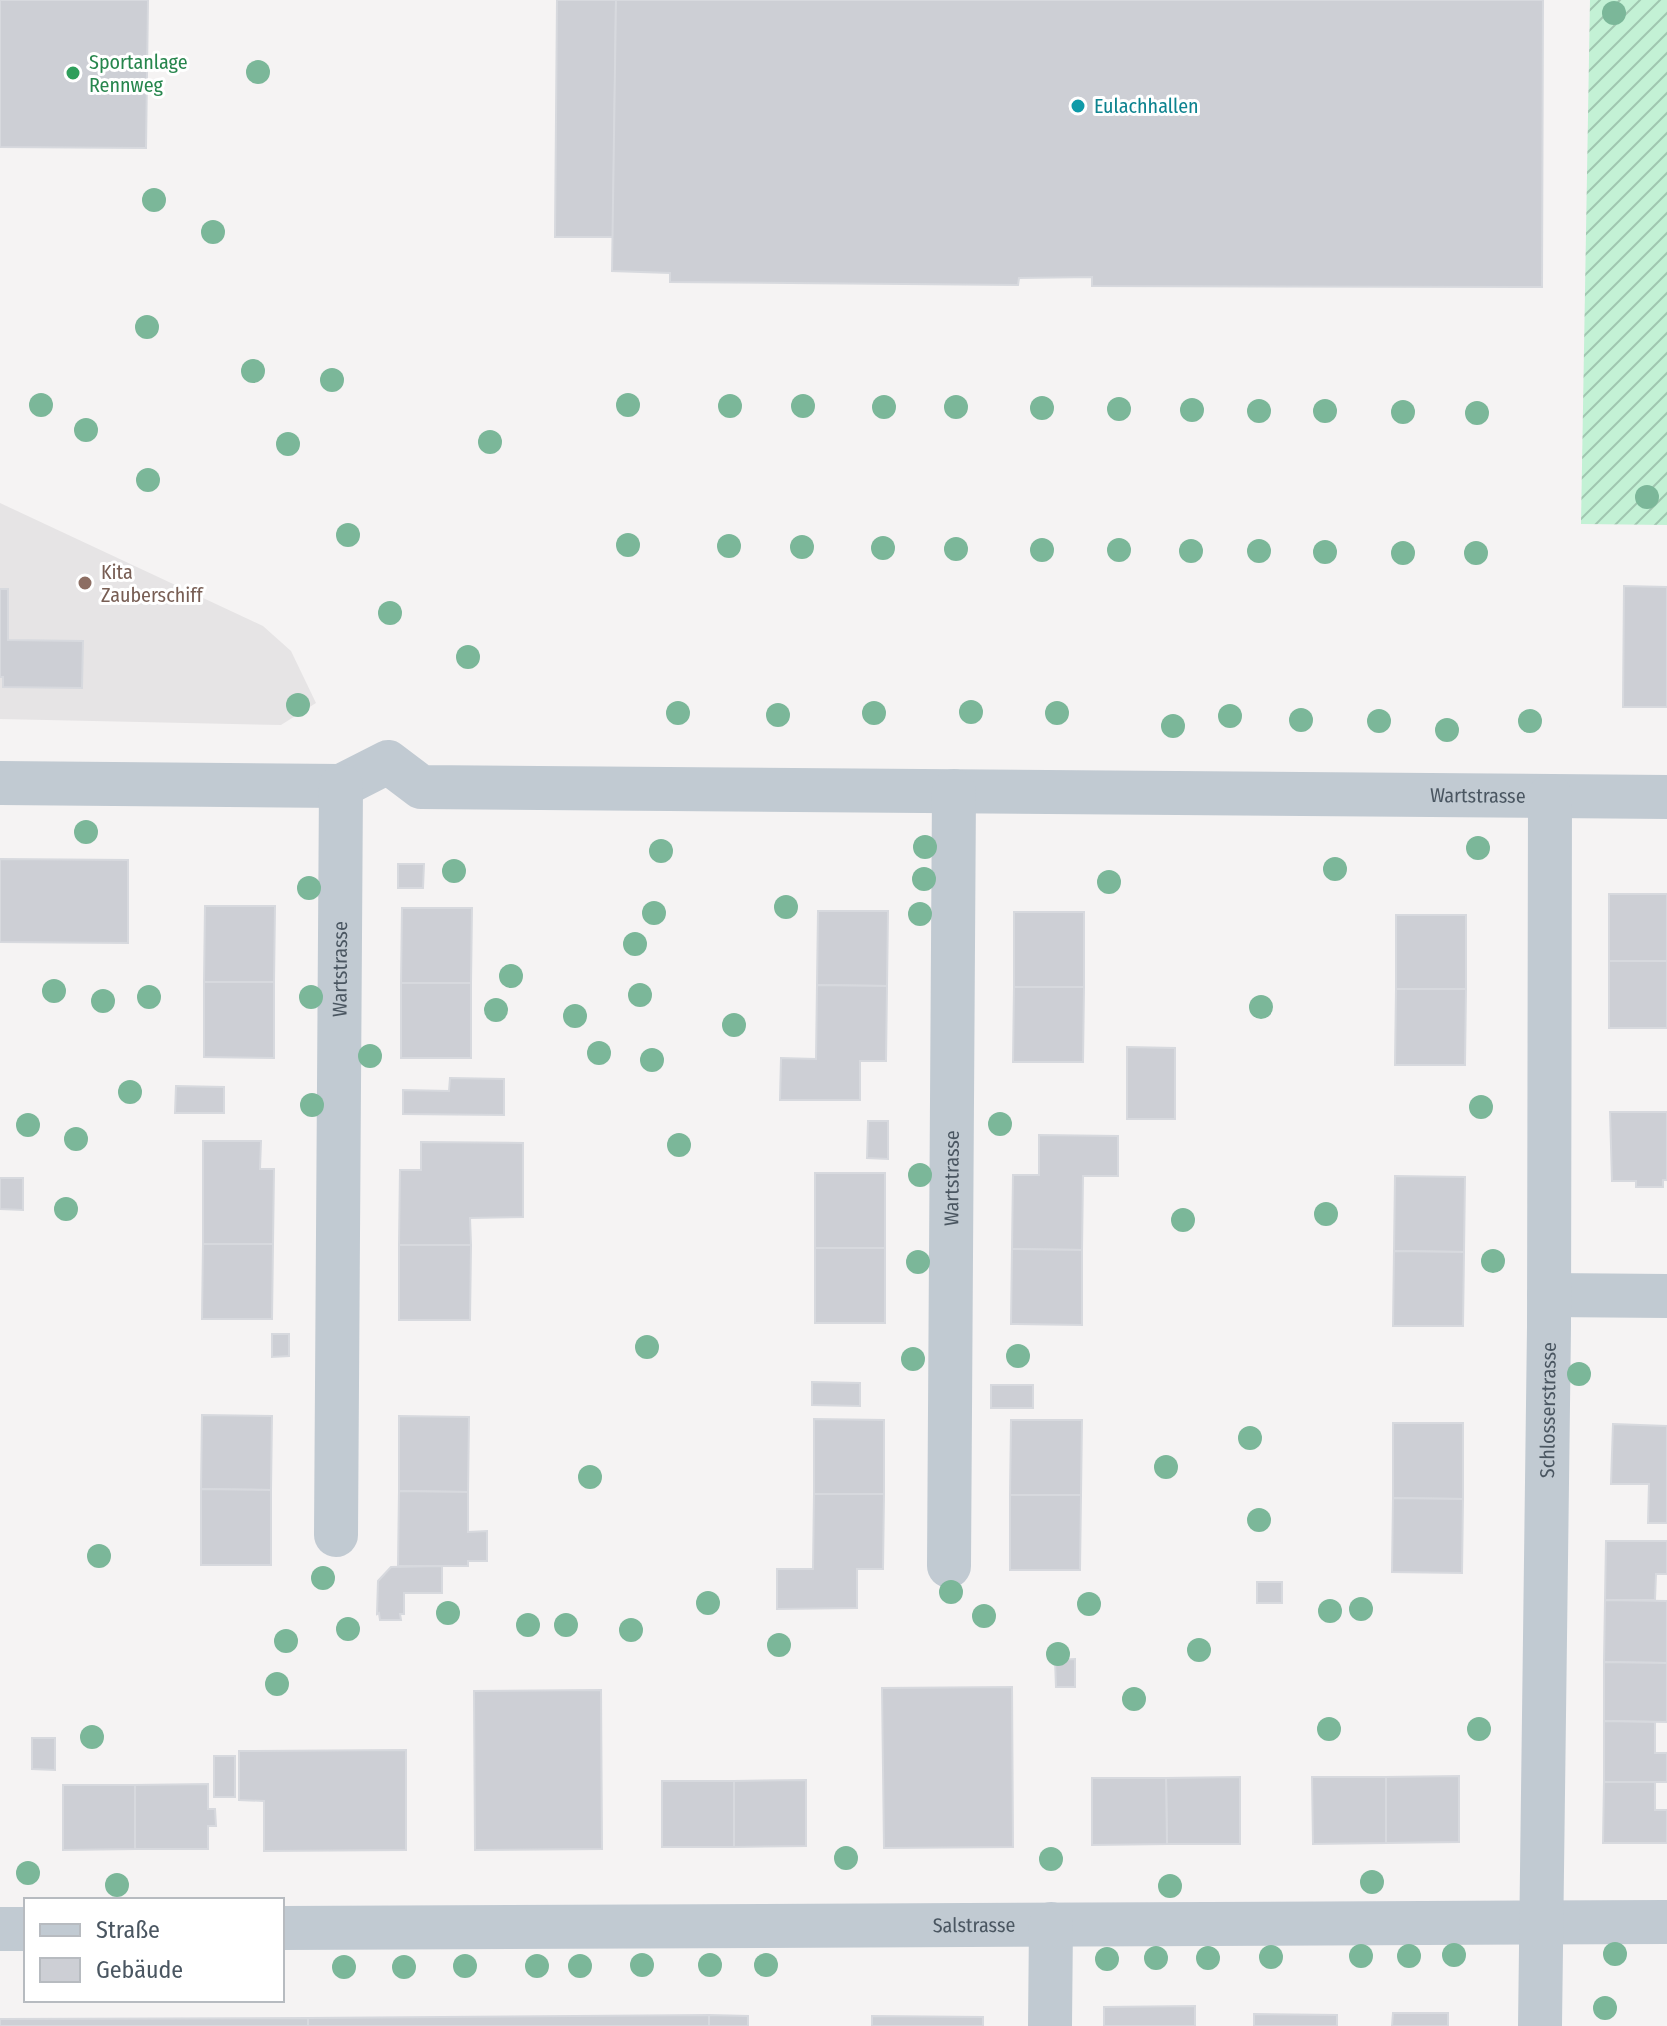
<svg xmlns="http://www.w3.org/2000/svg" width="1667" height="2026" font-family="'Fira Sans Condensed',sans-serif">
  <defs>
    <pattern id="garden-furrows" width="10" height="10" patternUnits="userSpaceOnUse" patternTransform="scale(2)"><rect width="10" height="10" fill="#c3f1d5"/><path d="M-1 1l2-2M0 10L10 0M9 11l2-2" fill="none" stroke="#a0c6b0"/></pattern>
  </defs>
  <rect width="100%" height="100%" fill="#f5f3f3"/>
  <path fill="#e6e4e5" d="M0 503 263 626 291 651 316 703 281 725 0 719Z"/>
  <path fill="url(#garden-furrows)" d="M1590 0H1667V525L1581 524Z"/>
  <g fill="#cdcfd5" stroke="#d7d9de" stroke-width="2">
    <path d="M0 0H148L146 148 0 147Z"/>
    <path d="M557 0H616L613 237H555Z"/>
    <path d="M616 0H1543L1542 287 1092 286V277L1019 278 1018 285 670 282V273L612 271Z"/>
    <path d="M1624 586 1667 587V707H1623Z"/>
    <path d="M0 589H8V640L83 641 82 688 3 687V677H0Z"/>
    <path d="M0 859 128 860V943L0 942Z"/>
    <path d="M398 864H424L423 888H398Z"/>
    <rect x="1609" y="894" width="58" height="67"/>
    <path d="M205 906H275L274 982H204Z"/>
    <path d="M402 908H472L471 983H401Z"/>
    <path d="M818 911H888L887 986 817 985Z"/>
    <rect x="1014" y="912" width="70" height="75"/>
    <rect x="1396" y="915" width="70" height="74"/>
    <rect x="1609" y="961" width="58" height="67"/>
    <path d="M204 982H274V1058L204 1057Z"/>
    <rect x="401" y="983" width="70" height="75"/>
    <path d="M817 985 887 986 886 1061H860V1100H780L781 1058 816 1059Z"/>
    <path d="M1014 987H1084L1083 1062H1013Z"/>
    <path d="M1396 989H1466L1465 1065H1395Z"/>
    <path d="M1127 1047 1175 1048V1119H1127Z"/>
    <path d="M450 1078 504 1079V1115L403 1114V1090L449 1091Z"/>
    <path d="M176 1086 224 1087V1113H175Z"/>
    <path d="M1610 1112H1667V1180H1663V1187H1636V1181H1612Z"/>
    <path d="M868 1121H888V1159L867 1158Z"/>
    <path d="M1039 1135 1118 1136V1176H1083L1082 1250 1012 1249 1013 1175H1039Z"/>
    <path d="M203 1141H261L260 1169H274L273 1244H203Z"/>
    <path d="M421 1142 523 1143V1217L470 1218 471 1245H399L400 1170H421Z"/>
    <rect x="815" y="1173" width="70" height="75"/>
    <path d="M1395 1176 1465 1177 1464 1252 1394 1251Z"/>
    <path d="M0 1178H23V1210L0 1209Z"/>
    <path d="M203 1244H273L272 1319H202Z"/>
    <path d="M399 1245H471L470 1320H399Z"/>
    <rect x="815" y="1248" width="70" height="75"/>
    <path d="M1012 1249 1082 1250V1325L1011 1324Z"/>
    <path d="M1394 1251 1464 1252 1463 1326H1393Z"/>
    <path d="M272 1334H289V1356L272 1357Z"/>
    <path d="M812 1382 860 1383V1406L812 1405Z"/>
    <rect x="991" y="1385" width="42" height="23"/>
    <path d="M202 1415 272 1416 271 1490 201 1489Z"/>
    <path d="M399 1416 469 1417 468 1492 399 1491Z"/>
    <path d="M814 1419 884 1420V1494H814Z"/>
    <path d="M1011 1420H1082L1081 1495H1010Z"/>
    <path d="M1393 1423H1463V1499L1393 1498Z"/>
    <path d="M1613 1424 1667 1426V1523H1648L1649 1484H1611Z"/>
    <path d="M201 1489 271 1490V1565H201Z"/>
    <path d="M399 1491 468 1492V1532L487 1531V1561H468V1566H398Z"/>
    <path d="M814 1494H884L883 1569H857V1608L777 1609V1569H813Z"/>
    <path d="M1010 1495H1081L1080 1570H1010Z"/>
    <path d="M1393 1498 1463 1499 1462 1573 1392 1572Z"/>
    <path d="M1606 1541H1667V1574H1656L1655 1600H1605Z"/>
    <path d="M442 1566V1593H404V1614H400L401 1620H380L379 1613 377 1614 378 1581 391 1567Z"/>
    <rect x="1257" y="1582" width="25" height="21"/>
    <path d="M1605 1600 1667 1601V1663L1604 1662Z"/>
    <path d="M1075 1659V1687H1056L1055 1660Z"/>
    <path d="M1604 1662 1667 1663V1722L1604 1721Z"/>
    <path d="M1012 1687 1013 1847 884 1848 882 1688Z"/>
    <path d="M601 1690 602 1849 475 1850 474 1691Z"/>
    <path d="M1604 1721 1655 1722V1753H1667V1782H1604Z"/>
    <path d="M32 1738H55V1770L32 1769Z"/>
    <path d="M406 1750V1850L264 1851V1801L239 1800V1751Z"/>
    <rect x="214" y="1756" width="21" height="41"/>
    <path d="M1459 1776V1842L1386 1843V1777Z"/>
    <path d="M1240 1777V1844H1167L1166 1778Z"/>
    <path d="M1312 1777H1386V1843L1313 1844Z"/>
    <path d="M1092 1778H1166L1167 1844 1092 1845Z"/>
    <path d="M806 1780V1846L734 1847V1781Z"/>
    <rect x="662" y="1781" width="72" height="66"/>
    <path d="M1604 1782H1655V1810H1667V1843H1603Z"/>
    <path d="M208 1784V1809H215L216 1826H208V1849H135V1785Z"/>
    <path d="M63 1785H135V1849L63 1850Z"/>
    <path d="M1195 2006V2026H1104V2007Z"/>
    <path d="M1393 2013H1448V2026H1392Z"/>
    <path d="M1254 2014 1337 2015V2026H1254Z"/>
    <path d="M709 2015V2026H308V2018Z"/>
    <path d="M709 2015 748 2016V2026H709Z"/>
    <path d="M872 2016 983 2017V2026H872Z"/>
    <path d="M308 2018V2026H0V2019Z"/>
  </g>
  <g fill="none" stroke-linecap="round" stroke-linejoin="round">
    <g stroke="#c1cad2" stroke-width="44">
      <path id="s1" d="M0 783 341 786 388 762 421 787 1667 797"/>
      <path d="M1549 1295 1667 1296"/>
      <path id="s2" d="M336 1535 341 786"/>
      <path id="s3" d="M949 1566 954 791"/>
      <path id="s4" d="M282 1928 1667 1922"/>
      <path d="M0 1929H26"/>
      <path d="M1050 2026 1051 1924"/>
      <path id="s5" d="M1540 2026 1549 1327 1550 796"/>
    </g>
  </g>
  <g fill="#7bb799">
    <circle cx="1614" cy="13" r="12"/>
    <circle cx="258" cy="72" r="12"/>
    <circle cx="154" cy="200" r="12"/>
    <circle cx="213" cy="232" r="12"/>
    <circle cx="147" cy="327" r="12"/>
    <circle cx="253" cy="371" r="12"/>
    <circle cx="332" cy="380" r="12"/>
    <circle cx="41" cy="405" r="12"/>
    <circle cx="628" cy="405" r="12"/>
    <circle cx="730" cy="406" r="12"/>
    <circle cx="803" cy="406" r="12"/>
    <circle cx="884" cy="407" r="12"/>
    <circle cx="956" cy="407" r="12"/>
    <circle cx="1042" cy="408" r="12"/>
    <circle cx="1119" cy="409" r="12"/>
    <circle cx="1192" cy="410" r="12"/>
    <circle cx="1259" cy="411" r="12"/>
    <circle cx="1325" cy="411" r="12"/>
    <circle cx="1403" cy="412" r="12"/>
    <circle cx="1477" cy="413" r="12"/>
    <circle cx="86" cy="430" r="12"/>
    <circle cx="490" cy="442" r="12"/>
    <circle cx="288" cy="444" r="12"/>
    <circle cx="148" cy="480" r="12"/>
    <circle cx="1647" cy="497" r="12"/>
    <circle cx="348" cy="535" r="12"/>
    <circle cx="628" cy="545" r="12"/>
    <circle cx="729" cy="546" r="12"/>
    <circle cx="802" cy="547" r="12"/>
    <circle cx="883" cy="548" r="12"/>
    <circle cx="956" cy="549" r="12"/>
    <circle cx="1042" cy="550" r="12"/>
    <circle cx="1119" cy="550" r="12"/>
    <circle cx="1191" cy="551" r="12"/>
    <circle cx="1259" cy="551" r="12"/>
    <circle cx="1325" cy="552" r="12"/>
    <circle cx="1403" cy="553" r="12"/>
    <circle cx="1476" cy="553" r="12"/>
    <circle cx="390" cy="613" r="12"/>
    <circle cx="468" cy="657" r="12"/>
    <circle cx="298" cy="705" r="12"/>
    <circle cx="971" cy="712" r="12"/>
    <circle cx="678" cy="713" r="12"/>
    <circle cx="874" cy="713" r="12"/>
    <circle cx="1057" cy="713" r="12"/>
    <circle cx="778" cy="715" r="12"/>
    <circle cx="1230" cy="716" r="12"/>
    <circle cx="1301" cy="720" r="12"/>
    <circle cx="1379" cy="721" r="12"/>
    <circle cx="1530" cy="721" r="12"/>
    <circle cx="1173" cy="726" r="12"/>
    <circle cx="1447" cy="730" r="12"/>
    <circle cx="86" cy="832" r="12"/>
    <circle cx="925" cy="847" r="12"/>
    <circle cx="1478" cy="848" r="12"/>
    <circle cx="661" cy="851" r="12"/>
    <circle cx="1335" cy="869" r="12"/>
    <circle cx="454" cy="871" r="12"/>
    <circle cx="924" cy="879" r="12"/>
    <circle cx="1109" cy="882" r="12"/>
    <circle cx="309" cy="888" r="12"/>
    <circle cx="786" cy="907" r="12"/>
    <circle cx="654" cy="913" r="12"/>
    <circle cx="920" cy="914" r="12"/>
    <circle cx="635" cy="944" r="12"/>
    <circle cx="511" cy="976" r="12"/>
    <circle cx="54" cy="991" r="12"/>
    <circle cx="640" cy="995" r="12"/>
    <circle cx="149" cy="997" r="12"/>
    <circle cx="311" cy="997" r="12"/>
    <circle cx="103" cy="1001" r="12"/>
    <circle cx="1261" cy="1007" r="12"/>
    <circle cx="496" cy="1010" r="12"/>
    <circle cx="575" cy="1016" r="12"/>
    <circle cx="734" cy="1025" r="12"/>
    <circle cx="599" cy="1053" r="12"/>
    <circle cx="370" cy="1056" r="12"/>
    <circle cx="652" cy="1060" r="12"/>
    <circle cx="130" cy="1092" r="12"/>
    <circle cx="312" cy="1105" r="12"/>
    <circle cx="1481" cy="1107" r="12"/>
    <circle cx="1000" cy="1124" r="12"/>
    <circle cx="28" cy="1125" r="12"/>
    <circle cx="76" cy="1139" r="12"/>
    <circle cx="679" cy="1145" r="12"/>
    <circle cx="920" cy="1175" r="12"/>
    <circle cx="66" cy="1209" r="12"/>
    <circle cx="1326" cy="1214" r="12"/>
    <circle cx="1183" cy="1220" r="12"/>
    <circle cx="1493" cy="1261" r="12"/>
    <circle cx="918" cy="1262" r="12"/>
    <circle cx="647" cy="1347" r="12"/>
    <circle cx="1018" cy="1356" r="12"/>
    <circle cx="913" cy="1359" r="12"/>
    <circle cx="1579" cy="1374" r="12"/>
    <circle cx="1250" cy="1438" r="12"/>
    <circle cx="1166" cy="1467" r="12"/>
    <circle cx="590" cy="1477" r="12"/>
    <circle cx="1259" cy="1520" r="12"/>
    <circle cx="99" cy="1556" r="12"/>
    <circle cx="323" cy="1578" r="12"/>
    <circle cx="951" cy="1592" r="12"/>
    <circle cx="708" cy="1603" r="12"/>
    <circle cx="1089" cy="1604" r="12"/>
    <circle cx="1361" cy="1609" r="12"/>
    <circle cx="1330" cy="1611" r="12"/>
    <circle cx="448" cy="1613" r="12"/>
    <circle cx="984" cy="1616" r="12"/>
    <circle cx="528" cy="1625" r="12"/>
    <circle cx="566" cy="1625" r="12"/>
    <circle cx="348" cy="1629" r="12"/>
    <circle cx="631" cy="1630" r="12"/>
    <circle cx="286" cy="1641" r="12"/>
    <circle cx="779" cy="1645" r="12"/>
    <circle cx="1199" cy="1650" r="12"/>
    <circle cx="1058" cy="1654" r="12"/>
    <circle cx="277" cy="1684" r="12"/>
    <circle cx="1134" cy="1699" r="12"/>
    <circle cx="1329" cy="1729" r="12"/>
    <circle cx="1479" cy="1729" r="12"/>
    <circle cx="92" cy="1737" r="12"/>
    <circle cx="846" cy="1858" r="12"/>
    <circle cx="1051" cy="1859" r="12"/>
    <circle cx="28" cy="1873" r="12"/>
    <circle cx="1372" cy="1882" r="12"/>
    <circle cx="117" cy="1885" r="12"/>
    <circle cx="1170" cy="1886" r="12"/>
    <circle cx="1615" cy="1954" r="12"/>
    <circle cx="1454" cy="1955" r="12"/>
    <circle cx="1361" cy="1956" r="12"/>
    <circle cx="1409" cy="1956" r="12"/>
    <circle cx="1271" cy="1957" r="12"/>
    <circle cx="1156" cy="1958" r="12"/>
    <circle cx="1208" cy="1958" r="12"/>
    <circle cx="1107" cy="1959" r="12"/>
    <circle cx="642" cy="1965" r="12"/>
    <circle cx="710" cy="1965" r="12"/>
    <circle cx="766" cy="1965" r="12"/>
    <circle cx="465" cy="1966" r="12"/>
    <circle cx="537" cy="1966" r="12"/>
    <circle cx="580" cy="1966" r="12"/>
    <circle cx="344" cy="1967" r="12"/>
    <circle cx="404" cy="1967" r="12"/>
    <circle cx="1605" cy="2008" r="12"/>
  </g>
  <circle fill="#2e9e5b" stroke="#fff" stroke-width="3" cx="73" cy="73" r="8"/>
  <circle fill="#0f9aa8" stroke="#fff" stroke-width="3" cx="1078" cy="106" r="8"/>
  <circle fill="#8d6e63" stroke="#fff" stroke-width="3" cx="85" cy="583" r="8"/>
  <g text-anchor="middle" stroke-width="6" stroke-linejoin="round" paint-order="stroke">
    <g font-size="20" fill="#27864d" stroke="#fff" text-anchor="start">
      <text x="89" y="69">Sportanlage<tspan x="89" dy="23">Rennweg</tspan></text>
    </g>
    <g font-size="20" fill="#0d838f" stroke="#fff" text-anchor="start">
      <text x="1094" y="113">Eulachhallen</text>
    </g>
    <g font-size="20" fill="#785e54" stroke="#fff" text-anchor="start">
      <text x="101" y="579">Kita<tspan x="101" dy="23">Zauberschiff</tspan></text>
    </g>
    <g font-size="20" fill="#4a5661" stroke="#fff">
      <text dy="7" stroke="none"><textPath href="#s1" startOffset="1492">Wartstrasse</textPath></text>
      <text dy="7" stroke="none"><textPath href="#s2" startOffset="566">Wartstrasse</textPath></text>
      <text dy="7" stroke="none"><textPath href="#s3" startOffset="388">Wartstrasse</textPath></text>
      <text dy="7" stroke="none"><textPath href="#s5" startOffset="616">Schlosserstrasse</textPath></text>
      <text dy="7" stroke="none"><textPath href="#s4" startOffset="692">Salstrasse</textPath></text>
    </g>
  </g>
  <rect x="24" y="1898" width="260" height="104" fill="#ffffff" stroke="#b7bbc0" stroke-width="2"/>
  <rect x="40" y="1924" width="40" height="12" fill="#c1cad2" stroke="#b7bbc0" stroke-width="2"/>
  <text x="96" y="1938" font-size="24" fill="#4a5661">Straße</text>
  <rect x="40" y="1958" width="40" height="24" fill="#cdcfd5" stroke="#b7bbc0" stroke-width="2"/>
  <text x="96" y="1978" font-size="24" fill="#4a5661">Gebäude</text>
</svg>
